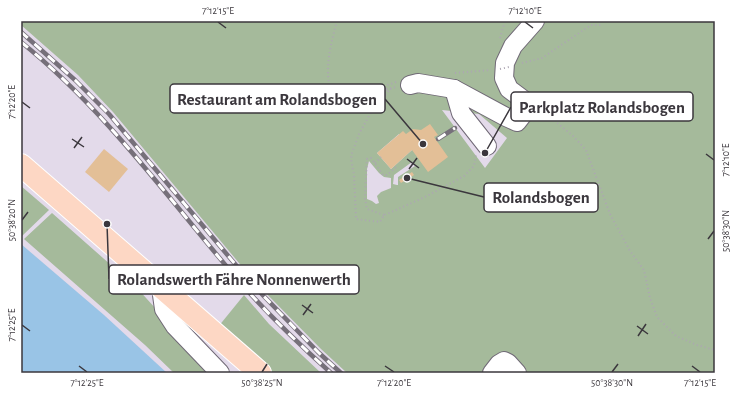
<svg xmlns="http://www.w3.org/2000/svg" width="736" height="394" font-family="'Alegreya Sans',sans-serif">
  <rect width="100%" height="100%" fill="#e3daea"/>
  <g fill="#a5ba9b" fill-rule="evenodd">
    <path d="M21 21H715V373H347L321 349 254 281 113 112 78 75 21 25ZM442 110 479 114 507 138 485 168ZM399 134 412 150 391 169 377 153ZM369 161 379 173 384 177 391 178V188L381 192 377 196 379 203 376 204 372 201 367 199V169ZM412 162 415 166 398 177V185H397L393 184 394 175Z"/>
    <path d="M21 186 49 210 22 236 21 235Z"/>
    <path d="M52 213 137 288 214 373H174L145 345 24 239Z"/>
    <path d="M244 295 269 324 321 373H273L218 327Z"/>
  </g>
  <path fill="#99c4e6" d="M21 244 104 315 167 373H21Z"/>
  <g fill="#e3bf97">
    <path d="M430 124 438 135 434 137 448 157 428 172 412 150 391 169 377 153 403 131 406 134 413 129 421 130Z"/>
    <path d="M104 149 128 169 109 192 85 172Z"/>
    <path d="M412 172 414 175 401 183 399 180Z"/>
  </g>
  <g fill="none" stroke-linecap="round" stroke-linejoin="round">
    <g stroke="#706976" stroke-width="20">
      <g id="minor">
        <path d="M410 85 418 83 454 89 506 117 517 122 524 113 525 101 509 89 504 78 505 63 513 46 535 21"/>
        <path d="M454 89 461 113 487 146"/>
        <path d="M161 288 164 309 175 326 220 373"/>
        <path d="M492 373 499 364 504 361 508 363 517 373"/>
      </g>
    </g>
    <g stroke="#fff" stroke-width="24">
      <path id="major" d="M21 165 260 373"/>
    </g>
    <g stroke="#ada6b3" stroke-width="2" stroke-dasharray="1 3" stroke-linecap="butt">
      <path d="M337 21C332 40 321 78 334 94L343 95 383 91 396 87"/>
      <path d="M500 38 505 21"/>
      <path d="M522 63 542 58 591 25H602"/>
      <path d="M455 73 491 70"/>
      <path d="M391 88 370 114 359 134 352 153 351 159 354 175 356 219 380 222 384 215 389 213 425 197 464 176 474 166 476 155"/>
      <path d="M386 89 388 85 396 82"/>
      <path d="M375 105 384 93"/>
      <path d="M538 109 543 111 573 136 586 150 610 214 630 251 644 270 650 298 657 317 676 336 697 345 715 350"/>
      <path d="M375 163 381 157"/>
      <path d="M384 215 367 209 365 199 367 159 371 158 383 175H387L396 167"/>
    </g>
    <use href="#minor" stroke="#fff" stroke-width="18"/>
    <use href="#major" stroke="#fdd7c4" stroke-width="22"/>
    <g stroke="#76707a" stroke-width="4.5">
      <g id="rail">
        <path d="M21 32 75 80 109 114 251 283 318 352 341 373"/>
        <path d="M21 42C108 112 172 204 245 288 272 318 301 346 331 373"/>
        <path d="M438 139 455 128"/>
      </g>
    </g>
    <use href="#rail" stroke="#fff" stroke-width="3" stroke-dasharray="9" stroke-linecap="butt"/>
    <g stroke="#ada6b3" stroke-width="2" stroke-dasharray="1 3" stroke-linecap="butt">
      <path d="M500 69 509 67"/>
      <path d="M384 93 386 89"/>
    </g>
  </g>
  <path fill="none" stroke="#3b373d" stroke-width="1.5" d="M218 22 226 28M525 22 533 28M22 102 30 108M72 139 84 147M74 148 82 137M706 154 714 160M407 159 419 168M409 169 417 158M22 220 28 212M708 239 714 231M302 305 313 313M303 315 311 304M22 325 30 331M637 326 648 334M638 336 646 324M79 366 87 372M385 366 394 372M692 366 700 372M262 372 267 364M612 372 618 364"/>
  <path fill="none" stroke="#3b373d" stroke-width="1.5" d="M423 144L385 99M485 153L511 107M407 178L484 197M107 224L109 279"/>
  <g fill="#3b373d" stroke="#fff" stroke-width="1.5">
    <circle cx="423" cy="144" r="4"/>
    <circle cx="485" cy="153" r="4"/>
    <circle cx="407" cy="178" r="4"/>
    <circle cx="107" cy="224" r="4"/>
  </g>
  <g fill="#fff" stroke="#3b373d" stroke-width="1.5">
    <rect x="170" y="84" width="215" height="29" rx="4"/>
    <rect x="511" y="92" width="182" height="29" rx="4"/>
    <rect x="484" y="183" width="114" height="29" rx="4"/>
    <rect x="109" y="265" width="250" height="29" rx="4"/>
  </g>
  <g font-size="17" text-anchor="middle" font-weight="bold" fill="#3b373d">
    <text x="277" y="105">Restaurant am Rolandsbogen</text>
    <text x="602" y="113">Parkplatz Rolandsbogen</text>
    <text x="541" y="203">Rolandsbogen</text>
    <text x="234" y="285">Rolandswerth Fähre Nonnenwerth</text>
  </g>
  <rect width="736" height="394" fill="none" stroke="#ffffff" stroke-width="44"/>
  <rect x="22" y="22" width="692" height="350" fill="none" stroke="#3b373d" stroke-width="1.5"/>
  <g font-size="10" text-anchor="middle" fill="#3b373d">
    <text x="218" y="14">7°12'15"E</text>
    <text x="525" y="14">7°12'10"E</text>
    <text transform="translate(11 102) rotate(-90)" y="4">7°12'20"E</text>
    <text transform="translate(725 160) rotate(-90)" y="4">7°12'10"E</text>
    <text transform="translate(11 220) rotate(-90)" y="4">50°38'20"N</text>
    <text transform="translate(725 231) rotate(-90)" y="4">50°38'30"N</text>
    <text transform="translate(11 325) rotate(-90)" y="4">7°12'25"E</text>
    <text x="87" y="386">7°12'25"E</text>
    <text x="262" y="386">50°38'25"N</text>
    <text x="394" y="386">7°12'20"E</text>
    <text x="612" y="386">50°38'30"N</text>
    <text x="700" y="386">7°12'15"E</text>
  </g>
</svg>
